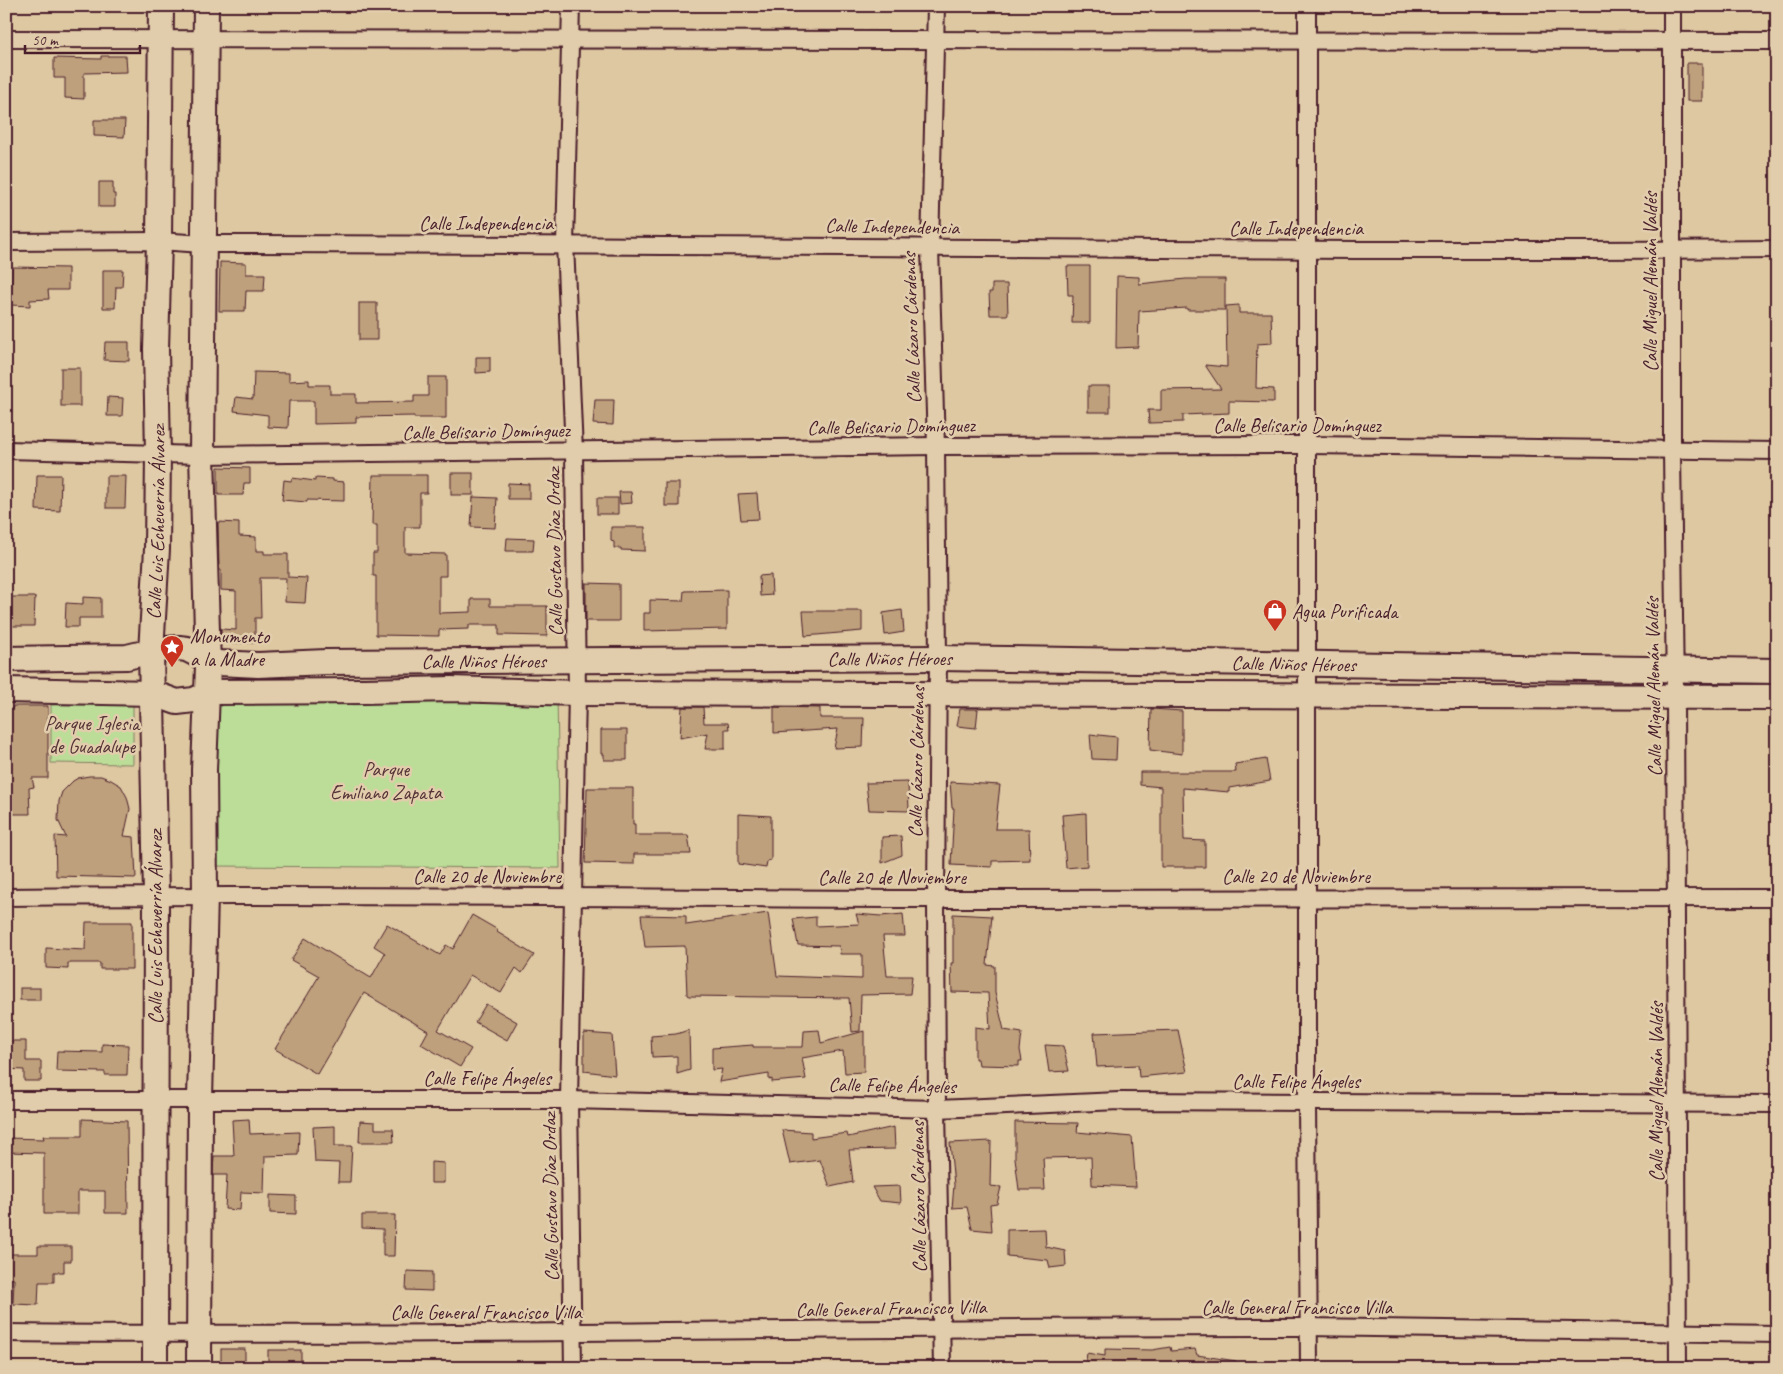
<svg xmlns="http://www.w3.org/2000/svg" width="1783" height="1374" font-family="Caveat,sans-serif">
  <rect width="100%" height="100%" fill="#dec8a2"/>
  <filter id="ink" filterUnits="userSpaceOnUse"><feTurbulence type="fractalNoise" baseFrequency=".02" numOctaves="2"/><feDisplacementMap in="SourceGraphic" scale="10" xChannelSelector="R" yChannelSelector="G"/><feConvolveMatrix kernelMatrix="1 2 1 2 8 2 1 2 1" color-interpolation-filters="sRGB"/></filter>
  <g filter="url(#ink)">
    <g fill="#bbdd97" stroke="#827e61">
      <path d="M215 694 557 695 560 868 211 866Z"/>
      <path d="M133 704V764L51 763V705Z"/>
    </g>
    <g fill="#bea07b" stroke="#4a1f2b">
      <path d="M101 56H126L127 72 84 73V99L65 98V78H54V58L101 59Z"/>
      <rect x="1687" y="63" width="15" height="38"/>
      <path d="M94 120H125L124 137 94 136Z"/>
      <path d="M99 182H113V194H115V207H99Z"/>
      <path d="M220 262 246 263V274H265L264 291H246L245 311H219Z"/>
      <path d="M1067 266H1090V323H1072L1073 295H1068Z"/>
      <path d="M12 267 68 268V290H48L49 299 30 300V306L11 305Z"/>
      <path d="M103 270H123L122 287H116L115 308H103Z"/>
      <path d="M1117 276 1139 277V284L1186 279H1225V310H1187V308L1139 311 1138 347 1116 348Z"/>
      <path d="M992 284H1007L1008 315H990L989 292H992Z"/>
      <rect x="359" y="303" width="18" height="37"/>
      <path d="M1239 305V313H1271L1272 343 1257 344 1256 388 1274 389V402L1229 401V413L1183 415V422L1149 423 1148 410H1161V390L1221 389 1205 365 1227 367 1226 306Z"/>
      <path d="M105 342H129V361L104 360Z"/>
      <path d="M476 357H490V372L476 373Z"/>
      <rect x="61" y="368" width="19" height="38"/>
      <path d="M254 372 289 373V381L309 380V385H330V394H356V403L414 402V396H428V377H446V418H414V416L356 417V423L314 424V401H289L288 428 268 427V415L234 411 236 397 253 399Z"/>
      <rect x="1088" y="386" width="22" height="26"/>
      <path d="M108 397 123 398 122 416H107Z"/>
      <path d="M595 400H614L613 425 593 424Z"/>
      <path d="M218 467 250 468V483H244L243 495H218Z"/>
      <rect x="451" y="473" width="22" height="22"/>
      <path d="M37 475H61L60 511 36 510Z"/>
      <path d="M373 475H427V493H420V527H405V553L446 554V576H439V613L471 612V599H490V606H547V636L499 635V625H469V629L439 630V636L376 635V576H373V553H377V525H372Z"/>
      <path d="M106 476H126L125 508H106Z"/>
      <path d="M292 478 315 481V478L333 479V481L344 482V501L307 500V502L282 500 284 480 291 481Z"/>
      <path d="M508 483 529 484V499H508Z"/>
      <rect x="665" y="483" width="14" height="23"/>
      <path d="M619 492H631L632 503 620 504Z"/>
      <path d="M757 493 759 519 741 520 738 494Z"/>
      <path d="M473 497 497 498 495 528 471 527Z"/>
      <rect x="597" y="498" width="21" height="16"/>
      <path d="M218 522 239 523V536L256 537V551H264V554H288V577L307 578 305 603 285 602 286 578H260L261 618H255V643H221V629L236 630V591L221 590V570H219Z"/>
      <path d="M611 527H645V551L621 550V548H614V542L611 541Z"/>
      <path d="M507 538 534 539 533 551H506Z"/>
      <path d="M771 575 772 595 760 596 759 576Z"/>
      <path d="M586 583 619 584V621H586Z"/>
      <path d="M727 590V629L644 631V613H650V600L683 601 684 591Z"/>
      <path d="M6 597H35L34 626H6Z"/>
      <path d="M83 597 101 598V618H79V627H65L66 603 83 604Z"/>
      <path d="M902 610 904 632 885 635 883 613Z"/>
      <path d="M803 611H862V631L805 636Z"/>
      <path d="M13 706H48V778H32L34 787 29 788 30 814H6V709H12Z"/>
      <path d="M682 707H703L704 723H728L729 729H725V749H705L708 733 680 738Z"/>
      <path d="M774 707 820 708V718H864L863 747 834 748 838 729 774 733Z"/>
      <path d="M960 709H978L976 728 957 726Z"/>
      <path d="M1151 709 1182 711V754L1150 750Z"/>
      <path d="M601 730H627V760H604V754H601Z"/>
      <path d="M1090 734 1117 737 1116 760 1092 759Z"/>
      <path d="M1266 759 1270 781 1229 788V792L1183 788 1184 840 1205 841V867H1161V787L1140 785V772H1236L1235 764Z"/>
      <path d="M89 776H101L111 780 121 786 127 797 130 809 124 836 134 837 136 878 56 876 55 836 66 837 58 820 59 801 62 792 73 781 78 778Z"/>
      <path d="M908 782 909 811 869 810 866 783Z"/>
      <path d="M950 782 1000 785 995 829H1029L1030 860 992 861V867L951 865 954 808H952Z"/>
      <path d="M587 788H633V824H635V835H688L691 854H634V864L585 863Z"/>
      <path d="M1086 813 1087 866 1066 868 1062 815Z"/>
      <path d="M738 814 771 816V860L767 861 766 868 738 864Z"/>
      <path d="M901 836 902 855 882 863V837Z"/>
      <path d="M768 913 777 976 862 979V954H840L839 946 798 945 793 919 816 917V926L859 924 856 914 881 916 903 914 905 936H883L887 976H912L910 994 861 995 860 1031 852 1032 849 998 689 996 687 995 685 946 645 947 641 915 686 916V925Z"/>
      <path d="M953 914 992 916 987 965 995 966V993L1004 1030 1022 1033 1020 1050 1022 1061H1019V1066L979 1065 978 1059H975V1027L990 1029 988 993 952 992 951 963H953Z"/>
      <path d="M472 915 498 930 497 932 534 955 522 973 516 968 501 993 470 975 438 1030 471 1049 460 1067 421 1044 428 1031 364 993 317 1074 275 1049 319 976 291 960 305 938 371 978 385 953 374 946 387 924 440 955 446 945 453 949Z"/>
      <path d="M86 922H132V969H100V963H68V969L46 968V948L85 950Z"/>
      <rect x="20" y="988" width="20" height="12"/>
      <path d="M486 1004 517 1022 507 1040 475 1022Z"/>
      <path d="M689 1030 690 1070 677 1074V1056L652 1057 651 1036 676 1034Z"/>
      <path d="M819 1030 821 1043 864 1031V1072L845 1073 843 1051 802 1058 806 1079 772 1082V1079L769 1080V1074L719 1082 722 1069 712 1070V1048L753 1045V1047H803L804 1031Z"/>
      <path d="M1178 1030 1187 1072 1139 1077 1138 1065 1097 1067 1094 1033Z"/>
      <path d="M584 1033 612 1035 615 1075 584 1071Z"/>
      <path d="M6 1041H26V1061H41V1081H24V1070L6 1069Z"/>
      <path d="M102 1044 128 1045 127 1075H105V1072L56 1071 57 1051 102 1052Z"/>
      <path d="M1045 1045 1063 1046 1069 1071 1049 1072Z"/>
      <path d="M82 1119 127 1121 128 1213H105V1191H78V1214H44V1153L6 1152V1138L44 1139 43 1136H82Z"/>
      <path d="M249 1119 250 1134 299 1132 298 1155 265 1156 264 1193 241 1192 240 1210 225 1209 227 1175H213L214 1156H234L232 1120Z"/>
      <path d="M360 1121 375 1122V1129H393L394 1142H359Z"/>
      <path d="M1015 1122 1078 1123 1077 1132 1132 1137 1136 1187 1092 1185 1091 1157 1043 1158 1045 1190H1019L1015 1158Z"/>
      <path d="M335 1126V1146H352L350 1182H338L339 1163 315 1162 313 1127Z"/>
      <path d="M894 1127 895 1149 849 1150 853 1182 830 1187 820 1160 790 1164 782 1130 811 1132V1138L847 1133 848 1137Z"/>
      <path d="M991 1141 990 1186 1001 1187 997 1204 990 1205 992 1231 972 1229 967 1207 952 1208 954 1185 950 1143Z"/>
      <path d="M431 1162 444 1163V1183H431Z"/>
      <path d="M900 1186 901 1203 880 1201 872 1187Z"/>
      <path d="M270 1195 296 1196V1214L270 1213Z"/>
      <path d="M362 1215H395L394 1256H383V1229L362 1228Z"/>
      <path d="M1045 1229 1046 1247 1065 1251 1066 1266 1050 1268 1048 1260 1007 1256V1230Z"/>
      <path d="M38 1246H71V1261H64V1272H54V1282H39L38 1305 13 1304 14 1279H6V1254H38Z"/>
      <path d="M407 1271 432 1272V1291L406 1290Z"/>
      <path d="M1170 1347 1171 1351 1195 1349 1197 1355 1236 1361V1368H1085L1087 1353 1105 1356V1349L1152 1350Z"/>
      <rect x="221" y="1349" width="24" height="19"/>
      <rect x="268" y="1350" width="33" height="18"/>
    </g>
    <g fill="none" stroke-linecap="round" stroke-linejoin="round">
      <g stroke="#4a1f2b" stroke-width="20">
        <g id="street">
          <path d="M571 6 565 244 574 452 577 693 569 1100 573 1368"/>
          <path d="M936 6 930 248 936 446 938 658 936 899 937 1109 942 1368"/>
          <path d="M1307 6V1102L1309 1368"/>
          <path d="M1672 6V451L1675 697 1678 1368"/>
          <path d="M6 39 1777 41"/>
          <path d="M6 242 159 241 203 244C727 244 1252 253 1777 249"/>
          <path d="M6 450 202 455 936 446 1308 445 1777 451"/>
          <path d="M6 897C315 894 623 898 932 899 1213 899 1495 896 1777 898"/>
          <path d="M6 1100H569L937 1109 1119 1101 1777 1104"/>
          <path d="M6 1333C439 1337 872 1326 1305 1327 1462 1328 1620 1333 1777 1334"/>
        </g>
      </g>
      <g stroke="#4a1f2b" stroke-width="28">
        <g id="secondary">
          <path id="s1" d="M6 659 127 657 156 650 179 648 187 649 208 660 219 663 258 665 326 662 938 658 1777 671"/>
          <path d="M6 690 152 693 177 702 194 700 211 692 365 691 451 689 577 693 1777 697"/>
          <path id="s2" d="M155 1368 156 895 151 652 157 549 158 454 156 349 159 241 161 6"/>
          <path d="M199 1368 200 1099 205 895 204 770 208 666 202 455 206 6"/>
        </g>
      </g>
      <use href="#street" stroke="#e1cdab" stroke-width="16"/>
      <use href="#secondary" stroke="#e1cdab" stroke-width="24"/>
    </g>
  </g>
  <defs>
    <g id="shop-pin" transform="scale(1.25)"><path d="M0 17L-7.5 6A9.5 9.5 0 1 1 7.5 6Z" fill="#c8321e" stroke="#e1cdab"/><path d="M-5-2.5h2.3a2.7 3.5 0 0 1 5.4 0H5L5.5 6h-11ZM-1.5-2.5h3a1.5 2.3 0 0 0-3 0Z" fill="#fff"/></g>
    <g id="sight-pin" transform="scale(1.25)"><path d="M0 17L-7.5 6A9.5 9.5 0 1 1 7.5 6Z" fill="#c8321e" stroke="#e1cdab"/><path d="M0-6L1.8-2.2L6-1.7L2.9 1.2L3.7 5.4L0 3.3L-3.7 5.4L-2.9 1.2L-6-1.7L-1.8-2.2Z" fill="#fff"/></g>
  </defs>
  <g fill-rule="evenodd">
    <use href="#shop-pin" x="1275" y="611"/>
    <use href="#sight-pin" x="172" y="647"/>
  </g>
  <g text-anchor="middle" stroke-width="5" stroke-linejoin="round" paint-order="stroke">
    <g font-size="20" fill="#4a1f2b" stroke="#e1cdab">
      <text x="486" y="230">Calle Independencia</text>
      <text transform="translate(892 226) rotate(1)" y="7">Calle Independencia</text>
      <text x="1296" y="235">Calle Independencia</text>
      <text transform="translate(1650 282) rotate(-90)" y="7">Calle Miguel Alemán Valdés</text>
      <text transform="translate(911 328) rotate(-92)" y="7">Calle Lázaro Cárdenas</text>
      <text x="1297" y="432">Calle Belisario Domínguez</text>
      <text transform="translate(891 426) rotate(-1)" y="7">Calle Belisario Domínguez</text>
      <text transform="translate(486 431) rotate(-1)" y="7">Calle Belisario Domínguez</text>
      <text dy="7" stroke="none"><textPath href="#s2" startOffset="846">Calle Luis Echeverría Álvarez</textPath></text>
      <text transform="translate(554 552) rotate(-91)" y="7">Calle Gustavo Díaz Ordaz</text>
      <text dy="7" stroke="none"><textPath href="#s1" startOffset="888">Calle Niños Héroes</textPath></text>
      <text dy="7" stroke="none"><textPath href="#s1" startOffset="482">Calle Niños Héroes</textPath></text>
      <text dy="7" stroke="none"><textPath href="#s1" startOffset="1292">Calle Niños Héroes</textPath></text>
      <text transform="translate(1653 687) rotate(-91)" y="7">Calle Miguel Alemán Valdés</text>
      <text transform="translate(916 762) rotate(-89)" y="7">Calle Lázaro Cárdenas</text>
      <text x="487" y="883">Calle 20 de Noviembre</text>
      <text x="1296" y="883">Calle 20 de Noviembre</text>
      <text x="892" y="884">Calle 20 de Noviembre</text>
      <text transform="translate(155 927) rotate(-90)" y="7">Calle Luis Echeverría Álvarez</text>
      <text x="487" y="1085">Calle Felipe Ángeles</text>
      <text x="1296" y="1088">Calle Felipe Ángeles</text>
      <text transform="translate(892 1085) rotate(1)" y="7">Calle Felipe Ángeles</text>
      <text transform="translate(1656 1092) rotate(-90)" y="7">Calle Miguel Alemán Valdés</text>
      <text transform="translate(550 1197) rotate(-91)" y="7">Calle Gustavo Díaz Ordaz</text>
      <text transform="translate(918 1197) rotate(-91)" y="7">Calle Lázaro Cárdenas</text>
      <text x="1297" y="1314">Calle General Francisco Villa</text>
      <text transform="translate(891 1308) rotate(-1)" y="7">Calle General Francisco Villa</text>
      <text x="486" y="1319">Calle General Francisco Villa</text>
    </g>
    <g font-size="20" fill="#4a1f2b" stroke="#e1cdab" text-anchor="start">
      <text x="1292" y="618">Agua Purificada</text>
      <text x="190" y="643">Monumento<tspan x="190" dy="23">a la Madre</tspan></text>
    </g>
    <g font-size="20" fill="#553236" stroke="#e1cdab">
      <text x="92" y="730">Parque Iglesia<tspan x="92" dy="23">de Guadalupe</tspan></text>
      <text x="386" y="776">Parque<tspan x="386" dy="23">Emiliano Zapata</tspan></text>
    </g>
  </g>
  <rect width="1783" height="1374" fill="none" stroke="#e1cdab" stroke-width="25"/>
  <rect x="12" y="12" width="1758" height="1349" fill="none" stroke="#4a1f2b" stroke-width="2" filter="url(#ink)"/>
  <path d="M25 45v8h115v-8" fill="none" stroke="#4a1f2b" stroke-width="2.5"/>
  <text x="32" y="45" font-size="15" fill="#4a1f2b" stroke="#e1cdab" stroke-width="4" paint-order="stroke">50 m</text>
</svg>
